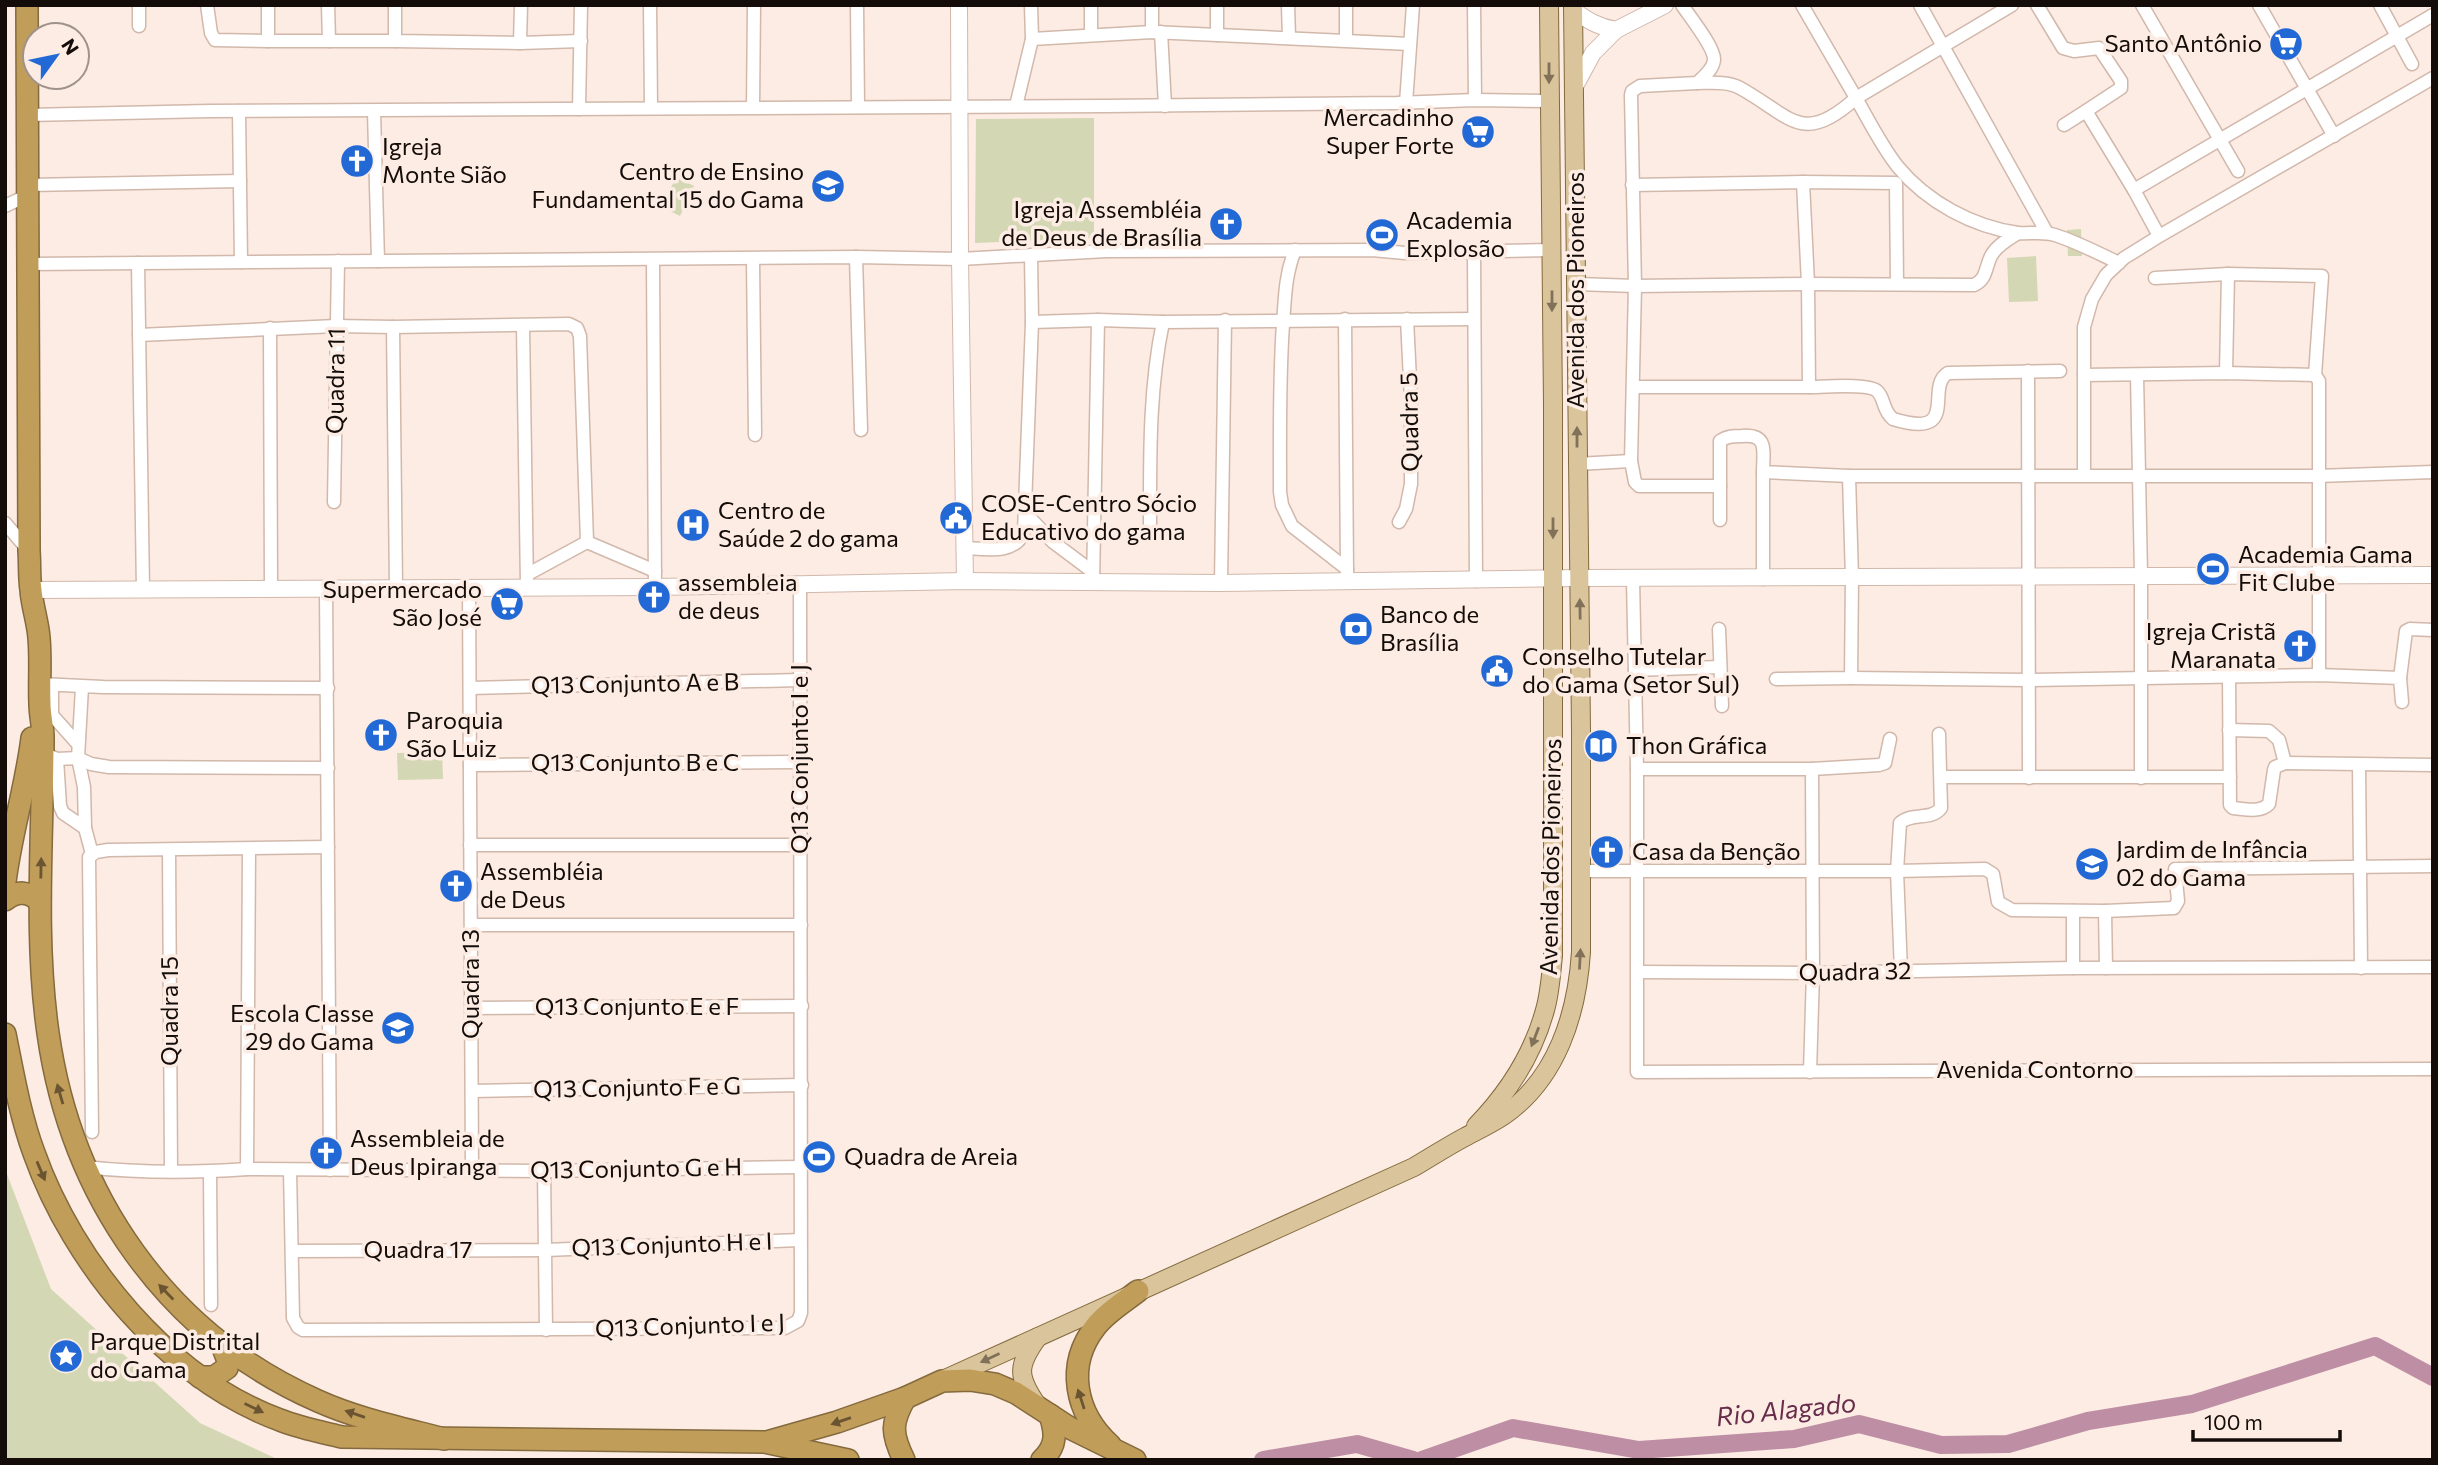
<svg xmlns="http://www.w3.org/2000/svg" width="2438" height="1465" font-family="Commissioner,sans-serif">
  <rect width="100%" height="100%" fill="#fcece4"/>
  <g fill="#d3d7b3">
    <path d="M1094 118V238L975 243 976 119Z"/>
    <path d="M676 177 694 186 680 216 662 207Z"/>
    <path d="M2081 229 2082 256H2068L2067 230Z"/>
    <path d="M2036 256 2038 301 2009 302 2007 258Z"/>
    <path d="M442 752 443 779 398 780 397 753Z"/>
    <path d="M5 1169 51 1289 200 1423 279 1460H5Z"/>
  </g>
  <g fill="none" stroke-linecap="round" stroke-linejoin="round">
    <g stroke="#be8fa4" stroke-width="18">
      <path d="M1263 1460 1357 1444 1413 1460"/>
      <path d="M1422 1460 1513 1428 1639 1450 1794 1439 1859 1424 1941 1445 2008 1444 2088 1421 2192 1404 2375 1346 2433 1377"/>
    </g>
    <g stroke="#d1b8ab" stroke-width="15">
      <g id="street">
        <path d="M207 5 211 33 215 40 268 41"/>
        <path d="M268 5V41H395"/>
        <path d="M328 5 329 41"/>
        <path d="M395 5V41L520 43"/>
        <path d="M521 5 520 43 581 41"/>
        <path d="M650 5 651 107"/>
        <path d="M857 5 858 107"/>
        <path d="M1091 5V34"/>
        <path d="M1152 5V32"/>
        <path d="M1288 5 1289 38"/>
        <path d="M1346 5V39"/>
        <path d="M1474 5 1475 100"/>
        <path d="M1682 5C1690 17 1715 48 1714 60 1713 70 1703 77 1697 83L1640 86 1632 91 1631 95 1635 286 1631 461 1635 482 1639 486H1720V520"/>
        <path d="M1920 5 2047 233"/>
        <path d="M2012 5 1856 98C1869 121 1882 147 1898 167 1927 202 1973 227 2018 233 2030 234 2043 231 2055 235 2077 242 2098 253 2119 263"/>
        <path d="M2037 5 2063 48 2074 51 2099 48 2121 81V88L2086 111 2134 190"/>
        <path d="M2142 5 2238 171"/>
        <path d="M2259 5 2334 136"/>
        <path d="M2380 5 2412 64"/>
        <path d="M139 26V5"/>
        <path d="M1161 32 1165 106"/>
        <path d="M1217 35V5"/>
        <path d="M1032 39 1152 32 1410 44"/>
        <path d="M1697 83C1710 83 1728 81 1740 88 1791 116 1802 147 1856 98L1802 5"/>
        <path d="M1406 103 1413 5"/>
        <path d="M1016 106 1032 39 1031 5"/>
        <path d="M753 107 754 5"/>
        <path d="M579 109 581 5"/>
        <path d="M239 111 241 262"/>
        <path d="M374 111 378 261"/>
        <path d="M28 115 210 111 1105 106 1397 103 1475 100 1550 101"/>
        <path d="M2064 125 2086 111"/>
        <path d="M28 185 240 181"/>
        <path d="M1632 185 1803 182 1896 183 1897 284"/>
        <path d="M5 206 24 197 27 189"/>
        <path d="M2159 236 2134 190 2433 15"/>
        <path d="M1295 250C1285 275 1285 298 1283 324 1279 380 1280 436 1280 492L1282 505 1292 526 1347 569"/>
        <path d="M1474 252 1476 581"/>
        <path d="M856 257 861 430"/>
        <path d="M653 260 655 587"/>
        <path d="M753 260 755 435"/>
        <path d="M138 263 143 590"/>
        <path d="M29 264 856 257 960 259 1107 251 1372 250 1405 253 1552 250"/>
        <path d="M2155 278 2228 274 2322 276 2315 375 2319 381V675"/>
        <path d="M1577 284 1635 286 1808 284 1974 285C1987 279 1985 268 1991 256 1997 245 2009 239 2018 233"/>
        <path d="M1345 319 1347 574"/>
        <path d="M1032 322 1098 320 1163 322 1473 319"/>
        <path d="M523 326 527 586"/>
        <path d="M393 327 396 587"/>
        <path d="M270 328 271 588"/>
        <path d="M139 335 336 326 393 327 569 324 577 328 580 336 587 542"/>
        <path d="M2028 371 2029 778"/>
        <path d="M2226 373 2228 274"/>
        <path d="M2084 375 2226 373 2315 375"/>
        <path d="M2137 375 2141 575V778"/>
        <path d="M1633 387H1809L1808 284 1803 182"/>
        <path d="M1809 387C1822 387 1868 383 1877 391 1885 398 1882 410 1893 419 1962 440 1924 387 1948 373L2060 371"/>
        <path d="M1577 464 1631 461"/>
        <path d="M1763 472V579"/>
        <path d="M2084 475V327L2092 299 2106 275 2124 258 2161 235 2433 78"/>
        <path d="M1720 486V441C1727 436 1734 436 1742 436 1769 434 1763 451 1763 472L1849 476H2317L2433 472"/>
        <path d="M334 502 338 261"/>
        <path d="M1025 513 1053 542 1093 572"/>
        <path d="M1399 522 1406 509 1411 484V400L1407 319"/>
        <path d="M5 523 29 551"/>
        <path d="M1150 524C1150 456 1149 389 1163 322"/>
        <path d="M587 542 655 571"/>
        <path d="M965 548C985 549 1015 555 1024 532L1032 322 1031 255"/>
        <path d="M528 574 587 542"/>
        <path d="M1633 580 1637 769V1072L2433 1069"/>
        <path d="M1093 583 1098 320"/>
        <path d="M1221 583 1225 320"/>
        <path d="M469 587 472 1170"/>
        <path d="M326 588 330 1170"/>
        <path d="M1719 629 1722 706"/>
        <path d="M1635 670 1719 667"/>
        <path d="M2229 676 2230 805 2233 808C2245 809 2260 813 2269 804L2274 770 2275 767 2285 763 2433 765"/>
        <path d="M1851 678 2028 680 2319 675 2400 678 2402 702"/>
        <path d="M2400 678 2406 631 2410 629 2433 630"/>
        <path d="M1776 679 1851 678 1852 578 1849 476"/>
        <path d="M40 684 103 687 328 688"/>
        <path d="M52 686V715L77 743"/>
        <path d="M82 687 78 758 84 787 85 828 92 854"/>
        <path d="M470 688 799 680"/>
        <path d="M2229 730 2269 731 2279 740 2285 763"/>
        <path d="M43 753 57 759 78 758 91 764 109 767 328 768"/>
        <path d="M57 759 60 806 63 813 85 828"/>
        <path d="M470 765 800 762"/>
        <path d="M2359 765 2361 968"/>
        <path d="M1637 769H1812L1879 765 1885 763 1890 739"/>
        <path d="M1941 777H2230"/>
        <path d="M470 845H801"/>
        <path d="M169 850 171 1171"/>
        <path d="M1580 871H1897L1985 869 1993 874 1998 902 2012 910 2105 911 2174 908 2178 901 2175 869 2433 866"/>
        <path d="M2105 911 2106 968"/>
        <path d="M472 925H801"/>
        <path d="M2073 968V911"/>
        <path d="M1901 971 1897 871 1900 823C1912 812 1931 821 1941 808L1939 734"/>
        <path d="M1638 972 1813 973 2073 968 2433 967"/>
        <path d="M472 1008 802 1006"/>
        <path d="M1810 1072 1813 973 1812 769"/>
        <path d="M472 1091 802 1085"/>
        <path d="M92 1132 89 857 96 852 108 850 328 847"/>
        <path d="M85 1167C139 1173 193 1173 247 1169L544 1171 800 1167"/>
        <path d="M247 1169 249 849"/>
        <path d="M290 1170 293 1318 298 1327 303 1330 785 1328 798 1321 801 1313 800 585"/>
        <path d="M544 1171 546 1330"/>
        <path d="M210 1172 211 1305"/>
        <path d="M292 1251 545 1250 800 1240"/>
      </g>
    </g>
    <g stroke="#d1b8ab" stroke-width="18">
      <g id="secondary">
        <path d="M959 5 960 259 965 581"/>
        <path d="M1573 10C1587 20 1598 27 1616 30"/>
        <path d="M1574 88 1593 53 1616 30 1665 5"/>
        <path d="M31 590 655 587 965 581 1221 583 1579 578 2433 575"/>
      </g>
    </g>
    <g stroke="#846a3d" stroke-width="20">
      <g id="primary">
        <path d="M1476 1126C1507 1094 1533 1054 1545 1010 1550 993 1551 974 1553 956V405L1549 5"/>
        <path d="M945 1379 1414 1167C1431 1157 1448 1146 1465 1137 1478 1130 1491 1124 1503 1116 1557 1079 1577 1014 1581 952V731L1573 5"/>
        <path d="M1037 1405C1017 1376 1017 1366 1038 1337"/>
      </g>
    </g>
    <g stroke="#846a3d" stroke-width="24">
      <g id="highway">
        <path d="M27 5 29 551C30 564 29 577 31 590 32 606 38 622 39 638 41 660 39 683 40 704 40 715 43 726 43 737 43 836 34 935 48 1033 71 1196 166 1334 318 1401 358 1419 402 1428 444 1439"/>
        <path d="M5 882C11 833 26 787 32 738"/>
        <path d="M5 900C17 890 30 891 40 902"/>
        <path d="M5 1034C13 1074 20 1115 34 1153 73 1263 168 1379 280 1420 300 1428 321 1432 342 1437L764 1442 848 1460"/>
        <path d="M200 1377H214L227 1368 228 1361 222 1345"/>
        <path d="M770 1441 837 1422 905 1398 942 1381 970 1380 995 1384 1016 1393 1070 1428 1135 1460"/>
        <path d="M1110 1445C1075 1413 1065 1365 1096 1326 1107 1312 1124 1302 1138 1291"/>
        <path d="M904 1460C891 1433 891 1423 905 1398"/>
        <path d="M1042 1460C1057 1446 1056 1433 1050 1415"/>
      </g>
    </g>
    <use href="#street" stroke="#fff" stroke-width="12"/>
    <use href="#secondary" stroke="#fff" stroke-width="16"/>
    <use href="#primary" stroke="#dac49c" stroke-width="18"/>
    <use href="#highway" stroke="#c19d5a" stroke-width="21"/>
  </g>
  <defs><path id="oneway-solid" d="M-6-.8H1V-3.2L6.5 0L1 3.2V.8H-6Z" transform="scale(1.75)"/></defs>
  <g fill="#817159">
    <use href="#oneway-solid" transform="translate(1549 73) rotate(90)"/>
    <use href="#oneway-solid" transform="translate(1552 301) rotate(90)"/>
    <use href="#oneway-solid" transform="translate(1577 437) rotate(-90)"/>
    <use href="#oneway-solid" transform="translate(1553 528) rotate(90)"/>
    <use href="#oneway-solid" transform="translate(1580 609) rotate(-91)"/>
    <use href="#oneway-solid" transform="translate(1580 959) rotate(-87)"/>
    <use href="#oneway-solid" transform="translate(1535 1037) rotate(111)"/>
    <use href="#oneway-solid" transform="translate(990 1358) rotate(155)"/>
  </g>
  <g fill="#6a5431">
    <use href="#oneway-solid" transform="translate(41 868) rotate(-89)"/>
    <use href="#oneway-solid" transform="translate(60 1094) rotate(-106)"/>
    <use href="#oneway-solid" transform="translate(41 1171) rotate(67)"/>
    <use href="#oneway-solid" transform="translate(166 1292) rotate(-134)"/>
    <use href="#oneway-solid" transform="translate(1081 1399) rotate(-108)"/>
    <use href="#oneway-solid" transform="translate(254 1408) rotate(26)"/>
    <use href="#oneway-solid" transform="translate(355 1414) rotate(-161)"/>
    <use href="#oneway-solid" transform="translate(841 1421) rotate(161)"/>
  </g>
  <defs>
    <g id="supermarket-disc" transform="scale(1.75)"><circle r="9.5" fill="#2369d5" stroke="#fcece4"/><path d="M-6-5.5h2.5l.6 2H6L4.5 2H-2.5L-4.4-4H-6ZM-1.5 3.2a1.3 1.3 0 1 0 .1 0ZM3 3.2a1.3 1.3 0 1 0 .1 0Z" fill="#fff"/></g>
    <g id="church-disc" transform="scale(1.75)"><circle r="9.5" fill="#2369d5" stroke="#fcece4"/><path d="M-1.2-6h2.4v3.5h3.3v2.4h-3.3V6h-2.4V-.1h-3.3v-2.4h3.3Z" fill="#fff"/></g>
    <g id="school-disc" transform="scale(1.75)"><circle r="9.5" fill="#2369d5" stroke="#fcece4"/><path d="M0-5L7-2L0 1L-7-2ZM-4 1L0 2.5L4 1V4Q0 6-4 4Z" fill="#fff"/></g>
    <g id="stadium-disc" transform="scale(1.75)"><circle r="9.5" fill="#2369d5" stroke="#fcece4"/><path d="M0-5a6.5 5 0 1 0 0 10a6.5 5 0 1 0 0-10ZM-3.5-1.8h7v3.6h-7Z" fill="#fff"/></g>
    <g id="civic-disc" transform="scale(1.75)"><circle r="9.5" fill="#2369d5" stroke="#fcece4"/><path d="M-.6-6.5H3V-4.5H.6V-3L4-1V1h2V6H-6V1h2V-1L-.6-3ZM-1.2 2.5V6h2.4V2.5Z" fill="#fff"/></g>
    <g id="hospital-disc" transform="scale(1.75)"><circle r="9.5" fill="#2369d5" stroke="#fcece4"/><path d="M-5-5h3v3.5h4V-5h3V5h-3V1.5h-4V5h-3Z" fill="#fff"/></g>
    <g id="bank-disc" transform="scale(1.75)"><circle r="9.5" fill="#2369d5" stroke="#fcece4"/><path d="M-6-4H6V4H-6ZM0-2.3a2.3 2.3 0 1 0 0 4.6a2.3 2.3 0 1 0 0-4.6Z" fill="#fff"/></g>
    <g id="library-disc" transform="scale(1.75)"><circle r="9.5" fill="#2369d5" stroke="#fcece4"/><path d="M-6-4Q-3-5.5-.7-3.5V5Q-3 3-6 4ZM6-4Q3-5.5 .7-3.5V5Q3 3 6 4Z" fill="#fff"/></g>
    <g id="sight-disc" transform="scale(1.75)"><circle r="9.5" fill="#2369d5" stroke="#fcece4"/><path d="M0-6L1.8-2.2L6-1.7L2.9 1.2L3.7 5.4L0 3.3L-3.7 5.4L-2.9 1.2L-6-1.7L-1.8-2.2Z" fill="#fff"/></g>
  </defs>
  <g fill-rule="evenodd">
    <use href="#supermarket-disc" x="2286" y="44"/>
    <use href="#supermarket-disc" x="1478" y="132"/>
    <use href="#church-disc" x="357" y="161"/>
    <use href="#school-disc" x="828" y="186"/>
    <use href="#church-disc" x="1226" y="224"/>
    <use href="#stadium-disc" x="1382" y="235"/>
    <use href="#civic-disc" x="956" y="518"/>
    <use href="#hospital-disc" x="693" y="525"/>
    <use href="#stadium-disc" x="2213" y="569"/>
    <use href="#church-disc" x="654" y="597"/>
    <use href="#supermarket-disc" x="507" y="604"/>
    <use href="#bank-disc" x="1356" y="629"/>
    <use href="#church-disc" x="2300" y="646"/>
    <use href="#civic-disc" x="1497" y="671"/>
    <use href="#church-disc" x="381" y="735"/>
    <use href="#library-disc" x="1601" y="746"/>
    <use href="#church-disc" x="1607" y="852"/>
    <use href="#school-disc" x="2092" y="864"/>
    <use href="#church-disc" x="456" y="886"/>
    <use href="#school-disc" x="398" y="1028"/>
    <use href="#church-disc" x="326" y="1153"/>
    <use href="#stadium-disc" x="819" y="1157"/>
    <use href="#sight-disc" x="66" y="1356"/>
  </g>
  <g text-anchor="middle" stroke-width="7" stroke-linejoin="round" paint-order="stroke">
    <g font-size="24" fill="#140c08" stroke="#fcece4" text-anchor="start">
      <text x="2262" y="52" text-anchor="end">Santo Antônio</text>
      <text x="1454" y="126" text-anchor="end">Mercadinho<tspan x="1454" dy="28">Super Forte</tspan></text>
      <text x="382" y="155">Igreja<tspan x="382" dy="28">Monte Sião</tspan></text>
      <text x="804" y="180" text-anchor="end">Centro de Ensino<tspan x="804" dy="28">Fundamental 15 do Gama</tspan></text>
      <text x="1202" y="218" text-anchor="end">Igreja Assembléia<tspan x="1202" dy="28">de Deus de Brasília</tspan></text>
      <text x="1406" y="229">Academia<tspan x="1406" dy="28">Explosão</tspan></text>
      <text x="981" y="512">COSE-Centro Sócio<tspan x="981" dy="28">Educativo do gama</tspan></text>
      <text x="718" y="519">Centro de<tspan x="718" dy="28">Saúde 2 do gama</tspan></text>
      <text x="2238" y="563">Academia Gama<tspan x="2238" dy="28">Fit Clube</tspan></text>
      <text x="678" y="591">assembleia<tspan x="678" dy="28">de deus</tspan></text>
      <text x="482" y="598" text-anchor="end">Supermercado<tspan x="482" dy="28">São José</tspan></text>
      <text x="1380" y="623">Banco de<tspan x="1380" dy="28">Brasília</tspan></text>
      <text x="2276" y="640" text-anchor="end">Igreja Cristã<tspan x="2276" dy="28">Maranata</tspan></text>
      <text x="1522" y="665">Conselho Tutelar<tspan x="1522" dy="28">do Gama (Setor Sul)</tspan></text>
      <text x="406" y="729">Paroquia<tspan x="406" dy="28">São Luiz</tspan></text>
      <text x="1626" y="754">Thon Gráfica</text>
      <text x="2116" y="858">Jardim de Infância<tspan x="2116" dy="28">02 do Gama</tspan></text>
      <text x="1632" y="860">Casa da Benção</text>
      <text x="480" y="880">Assembléia<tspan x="480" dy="28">de Deus</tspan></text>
      <text x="374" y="1022" text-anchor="end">Escola Classe<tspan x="374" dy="28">29 do Gama</tspan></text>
      <text x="350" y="1147">Assembleia de<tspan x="350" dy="28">Deus Ipiranga</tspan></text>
      <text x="844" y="1165">Quadra de Areia</text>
      <text x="90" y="1350">Parque Distrital<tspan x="90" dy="28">do Gama</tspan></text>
    </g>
    <g font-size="24" fill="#140c08" stroke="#fcece4">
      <text transform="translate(1576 290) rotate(-90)" y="8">Avenida dos Pioneiros</text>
      <text transform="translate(336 381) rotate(-89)" y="8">Quadra 11</text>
      <text transform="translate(1410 422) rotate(-91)" y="8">Quadra 5</text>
      <text transform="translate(635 684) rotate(-1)" y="8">Q13 Conjunto A e B</text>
      <text transform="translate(800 759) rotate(-90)" y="8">Q13 Conjunto I e J</text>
      <text x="635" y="771">Q13 Conjunto B e C</text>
      <text transform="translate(1551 857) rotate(-89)" y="8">Avenida dos Pioneiros</text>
      <text transform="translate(1855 972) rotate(-1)" y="8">Quadra 32</text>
      <text transform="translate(471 984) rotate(-90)" y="8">Quadra 13</text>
      <text x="637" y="1015">Q13 Conjunto E e F</text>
      <text transform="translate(170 1011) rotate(-90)" y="8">Quadra 15</text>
      <text x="2035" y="1078">Avenida Contorno</text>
      <text transform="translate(637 1088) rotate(-1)" y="8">Q13 Conjunto F e G</text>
      <text transform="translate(636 1169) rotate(-1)" y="8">Q13 Conjunto G e H</text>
      <text transform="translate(672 1245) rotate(-2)" y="8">Q13 Conjunto H e I</text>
      <text x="418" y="1258">Quadra 17</text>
      <text transform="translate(690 1326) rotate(-2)" y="8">Q13 Conjunto I e J</text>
    </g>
    <g font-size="26" font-style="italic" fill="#682d4b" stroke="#fcece4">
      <text transform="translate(1786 1410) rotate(-6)" y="9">Rio Alagado</text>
    </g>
  </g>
  <rect width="2438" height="1465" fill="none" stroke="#140c08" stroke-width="14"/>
  <g transform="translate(56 56) rotate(57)"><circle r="33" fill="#fcece4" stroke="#9f928c" stroke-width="2"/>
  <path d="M0-5L12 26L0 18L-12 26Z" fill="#2369d5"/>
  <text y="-10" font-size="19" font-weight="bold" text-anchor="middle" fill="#140c08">N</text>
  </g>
  <path d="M2193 1430v10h147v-10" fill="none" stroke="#140c08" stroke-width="3.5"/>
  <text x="2204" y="1430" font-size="21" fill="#140c08" stroke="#fcece4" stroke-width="5" paint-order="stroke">100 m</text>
</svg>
